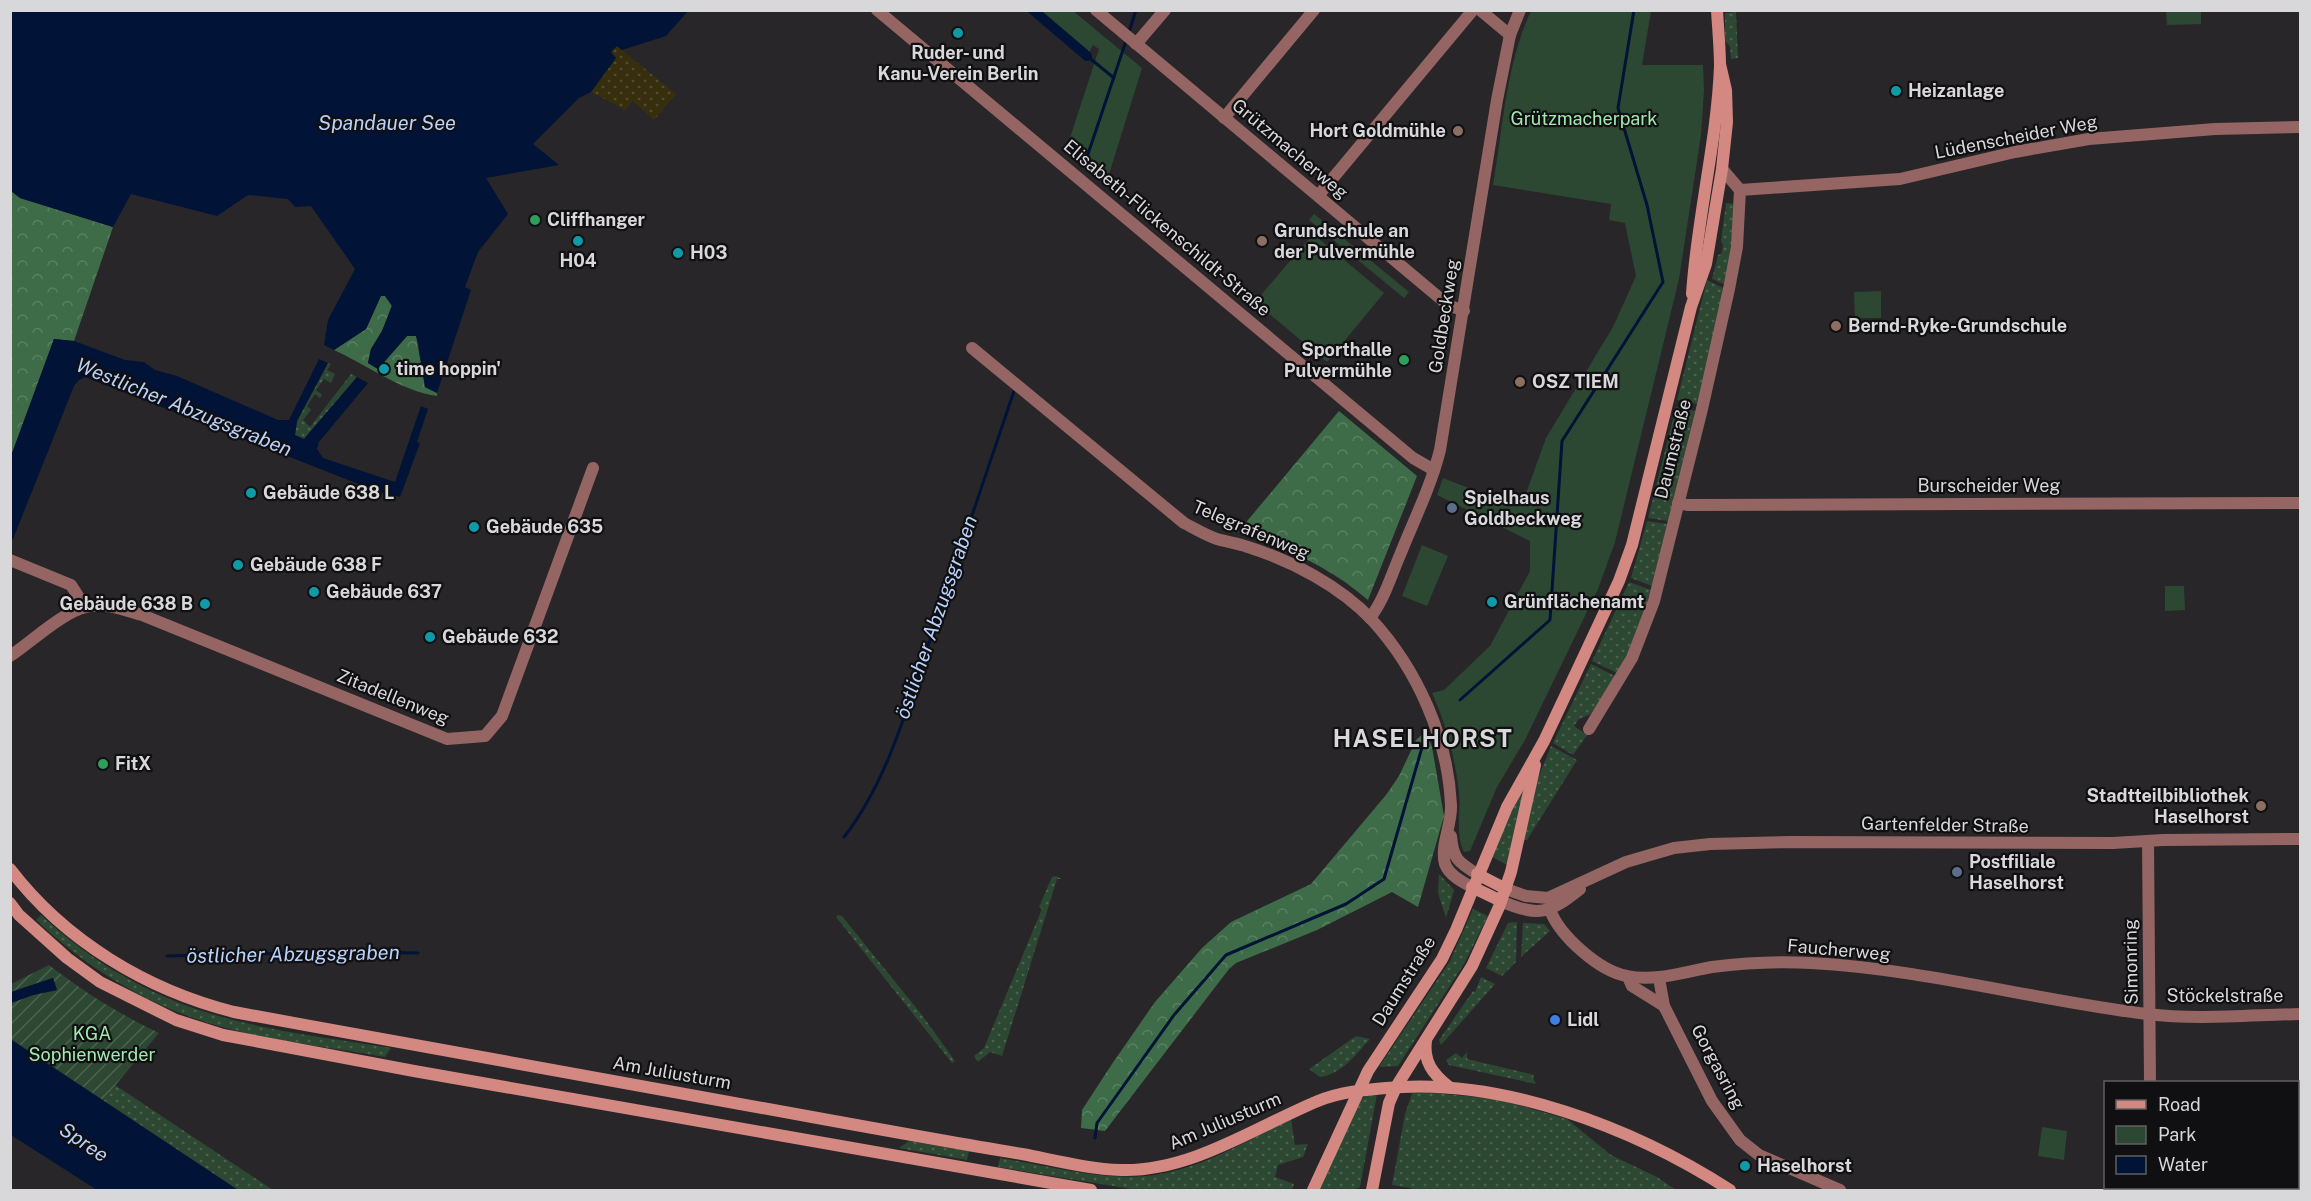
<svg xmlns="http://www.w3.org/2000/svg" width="2311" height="1201" font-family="'Public Sans',sans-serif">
  <defs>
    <pattern id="grass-dots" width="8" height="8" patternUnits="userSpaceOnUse" patternTransform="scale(1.5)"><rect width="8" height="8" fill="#2d4832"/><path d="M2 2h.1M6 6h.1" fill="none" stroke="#4b624f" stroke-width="1.8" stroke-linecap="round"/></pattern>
    <pattern id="forest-crowns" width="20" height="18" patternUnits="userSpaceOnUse" patternTransform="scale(1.5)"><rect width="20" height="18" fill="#3e6c48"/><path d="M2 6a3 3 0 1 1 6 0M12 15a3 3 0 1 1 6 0" fill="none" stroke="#598062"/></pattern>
    <pattern id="sand-dots" width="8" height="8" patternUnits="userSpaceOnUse" patternTransform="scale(1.5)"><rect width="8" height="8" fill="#362e0d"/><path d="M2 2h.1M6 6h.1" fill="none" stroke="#524c30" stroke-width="1.8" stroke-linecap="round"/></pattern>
    <pattern id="garden-furrows" width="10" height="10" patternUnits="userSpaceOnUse" patternTransform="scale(1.5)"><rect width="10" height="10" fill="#2d4832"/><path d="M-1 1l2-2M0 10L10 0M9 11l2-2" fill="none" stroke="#4b624f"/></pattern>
  </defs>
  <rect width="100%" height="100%" fill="#282629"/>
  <g fill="url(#grass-dots)">
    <path d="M1736 12 1738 58 1731 59 1730 46 1725 41V13Z"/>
    <path d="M1726 203 1736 204 1735 236 1726 285 1712 279 1718 255 1721 254 1723 246 1721 241Z"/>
    <path d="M1707 280 1725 289 1697 404 1677 400Z"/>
    <path d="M328 363 331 364 327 370 335 374 331 383 324 379 316 390 322 395 320 398 315 394 307 406 311 410 303 420 310 427 351 374 357 377 304 439 295 435 297 421Z"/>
    <path d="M1676 407 1695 411 1668 521 1648 518Z"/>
    <path d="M1647 521 1667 524 1652 586 1631 578Z"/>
    <path d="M1629 582 1651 590 1636 636 1619 674 1592 661Z"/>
    <path d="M1591 664 1617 677 1591 714 1579 719 1574 726 1587 735 1573 755 1553 743Z"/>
    <path d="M1551 746 1577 760 1527 840H1522L1537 781Z"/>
    <path d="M1527 782 1507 865 1491 856 1505 821Z"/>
    <path d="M1439 874 1454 890 1446 918 1438 893Z"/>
    <path d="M1056 876 1062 879H1057L1002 1056 990 1052 978 1062 974 1056 984 1048 1042 909 1039 907 1052 877Z"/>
    <path d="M1473 909 1488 916 1464 964 1398 1066 1379 1067 1450 961Z"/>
    <path d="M41 915C85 956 136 988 193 1008 256 1030 325 1037 391 1048L385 1057C329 1047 270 1041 215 1025 147 1005 88 969 36 920Z"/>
    <path d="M838 915 842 916 922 1015 955 1061 952 1063 836 917Z"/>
    <path d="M1517 922 1516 962 1502 976 1486 968 1508 923Z"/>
    <path d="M1523 923 1544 924 1550 931 1521 957Z"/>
    <path d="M1481 977 1495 984 1441 1045 1439 1040 1473 991 1475 992Z"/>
    <path d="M1356 1036 1370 1039C1355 1055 1342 1074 1320 1077L1309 1069Z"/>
    <path d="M1467 1052V1059L1534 1075 1533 1078 1536 1084 1449 1065 1446 1060 1456 1053 1462 1058Z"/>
    <path d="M115 1085 273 1190H238L103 1100Z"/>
    <path d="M1413 1091 1497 1099 1567 1119 1611 1155 1657 1177 1676 1190H1411V1188L1392 1185 1405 1114Z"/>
    <path d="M1369 1094H1377L1360 1187 1353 1190H1318L1360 1100Z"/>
    <path d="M1291 1119 1295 1145 1308 1144 1303 1157 1278 1165 1275 1177 1294 1184 1292 1190H1137L998 1167 1000 1158C1049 1166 1106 1182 1155 1175 1204 1168 1248 1140 1291 1119Z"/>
    <path d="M909 1141 969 1151 967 1160 899 1148Z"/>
  </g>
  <g fill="url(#forest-crowns)">
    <path d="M11 191 20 198 113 227 74 341 54 339 11 456Z"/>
    <path d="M381 295 385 296 392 305 382 331 371 349 368 363 378 369 407 336H416L425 387 437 393V396C401 391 367 365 334 350L366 329Z"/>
    <path d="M1339 411 1417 476 1368 600C1329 566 1286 548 1238 532Z"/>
    <path d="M1426 731 1432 747 1444 816 1418 907 1392 892 1317 930 1236 963 1229 969 1105 1131 1081 1128 1082 1110 1112 1064 1155 1002 1202 948 1231 922 1311 884 1386 795 1399 776 1416 740Z"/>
  </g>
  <path fill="url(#sand-dots)" d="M617 46 676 94 654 120 633 101 625 110 591 92 616 58 610 52Z"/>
  <g fill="#2d4832">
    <path d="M1033 11H1073L1142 68 1106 184 1066 150 1099 49 1093 45 1087 56Z"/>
    <path d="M1531 11H1651L1642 65H1703L1704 90 1701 135 1679 279 1615 542 1598 589 1525 740 1497 787 1470 851 1464 852C1455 835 1461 811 1459 792 1455 757 1446 724 1432 693L1444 690 1490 646 1530 571V541L1437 495 1443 478 1512 505 1525 496 1546 438 1613 327 1636 276 1625 223 1609 220 1611 204 1493 185C1503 127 1506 64 1531 11Z"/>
    <path d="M2166 11H2201V24L2167 25Z"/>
    <path d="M1314 214 1409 292 1404 298 1309 220Z"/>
    <path d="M1313 234 1384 293 1327 362 1255 302Z"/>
    <path d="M1881 291V318H1855L1854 292Z"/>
    <path d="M1422 545 1448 556 1427 606 1402 596Z"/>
    <path d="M2165 586H2184L2185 610 2165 611Z"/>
    <path d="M2042 1127 2067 1131 2064 1160 2038 1156Z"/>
  </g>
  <path fill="url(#garden-furrows)" d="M49 965C84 992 119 1014 159 1033L103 1100 11 1039 10 1003 33 995 57 990 53 978 11 992V984Z"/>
  <g fill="#011337">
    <path d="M10 11 11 10 688 11 666 36 622 50 617 46 611 52 616 58 591 92 579 98 533 144 559 165 486 178 508 214 478 252 465 287 471 290 437 393 425 387 418 342 416 336H407L378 369 368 363 371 349 382 331 392 306 385 296H381L366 329 334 350 324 345 328 320 355 269 311 206 295 207 288 199 248 195 217 216 131 194 113 227 20 198 11 191Z"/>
    <path d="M54 339 74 341 125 360 144 362 155 370 177 376 278 420H289L319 359 328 363 297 421 295 435 304 439 357 377 368 383 319 442 317 449 323 458 395 482 421 406 428 409 417 442 420 443 400 497 379 492 85 377 79 380 74 386 13 539 11 541V456Z"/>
    <path d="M53 978 57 990 33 995 11 1003V992Z"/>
    <path d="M10 1039 238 1190H97L11 1135Z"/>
  </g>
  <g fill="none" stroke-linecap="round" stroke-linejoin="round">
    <g stroke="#011337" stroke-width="3">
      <path d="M1129 32 1136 10"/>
      <path d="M1087 56 1114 78"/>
      <path d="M1084 166 1126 41"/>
      <path d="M1460 700 1550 620 1562 441 1663 282 1647 205 1618 108 1634 10"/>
      <path d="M844 837C888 781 908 704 931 637 959 555 986 473 1014 391"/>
      <path d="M167 956 349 952 418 953"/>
      <path d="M1095 1138 1097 1123 1174 1015 1226 955 1346 904 1384 879 1423 744"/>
    </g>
    <path stroke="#011337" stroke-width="10" d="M1033 10 1087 56"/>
    <g stroke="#946562" stroke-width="12">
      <path d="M877 10 1413 458 1434 470"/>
      <path d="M1096 10 1448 305 1464 311"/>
      <path d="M1480 10 1510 35"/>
      <path d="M1136 44 1165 10"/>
      <path d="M1224 118 1314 10"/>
      <path d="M1740 190 1900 179 2015 152 2089 139 2215 129 2300 127"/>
      <path d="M1318 196 1473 10"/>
      <path d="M972 348 1184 523C1194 528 1205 535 1217 539 1227 542 1237 543 1248 547 1292 561 1340 586 1372 620 1417 669 1448 738 1451 805 1452 825 1440 845 1445 864 1449 875 1462 882 1472 887"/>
      <path d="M1678 503 1687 505 2300 503"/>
      <path d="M10 560 71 585 85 607"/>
      <path d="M1370 618C1384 600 1391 576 1400 555 1414 520 1431 486 1440 450L1497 100 1510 35 1520 10"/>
      <path d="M10 656C30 643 64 611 86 607 105 602 124 610 142 615L447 739 485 736 502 716 593 468"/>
      <path d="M1589 729 1632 658 1654 601 1702 409 1729 289 1737 247 1740 190 1722 169"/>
      <path d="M1451 836C1453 859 1458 862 1477 874"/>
      <path d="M2148 841 2150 1082"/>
      <path d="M1550 910C1560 936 1599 971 1627 976 1655 982 1683 972 1712 967 1744 963 1778 961 1811 963 1924 969 2034 1000 2147 1014 2196 1020 2251 1015 2300 1014"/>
      <path d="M1628 977 1632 986 1664 1006"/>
      <path d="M1659 978 1664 1006 1712 1101 1740 1140 1759 1155 1840 1190"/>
      <path d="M2151 1188V1190"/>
    </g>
    <g stroke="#946562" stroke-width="12">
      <path d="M1506 889 1526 896 1548 898 1626 862 1674 848 1710 844 1790 842 2113 843 2163 840 2300 839"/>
      <path d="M1501 901C1538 918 1550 913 1580 889"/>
    </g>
    <g stroke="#d38882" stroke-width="12">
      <path d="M1692 294C1697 217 1717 142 1720 66 1720 47 1718 29 1717 10"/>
      <path d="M10 869C65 941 147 990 234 1012 430 1048 626 1083 823 1119 889 1131 955 1143 1022 1154 1054 1160 1088 1169 1121 1170 1191 1172 1255 1127 1318 1101 1340 1092 1362 1090 1386 1088 1502 1077 1634 1128 1730 1190"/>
      <path d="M1477 874 1506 889"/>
      <path d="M1472 887 1501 901"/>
      <path d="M10 903 19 915 67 958 100 982 176 1020 223 1035 414 1071 1091 1190"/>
      <path d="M1426 1040C1423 1062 1433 1074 1449 1087"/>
      <path d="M1313 1190 1368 1071 1442 959 1456 930 1507 807 1544 741 1583 658 1619 581 1632 545 1691 307 1706 264 1722 169 1727 122 1726 90 1720 64"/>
      <path d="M1372 1190 1389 1103 1396 1087 1472 966 1499 907 1511 872 1535 765"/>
    </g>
  </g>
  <g fill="#0f9aa8" stroke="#100f11" stroke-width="2">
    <circle cx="958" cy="33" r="6"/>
    <circle cx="1896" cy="91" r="6"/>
    <circle cx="578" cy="241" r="6"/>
    <circle cx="678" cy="253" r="6"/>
    <circle cx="384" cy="369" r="6"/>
    <circle cx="251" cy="493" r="6"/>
    <circle cx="474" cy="527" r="6"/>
    <circle cx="238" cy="565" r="6"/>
    <circle cx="314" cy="592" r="6"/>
    <circle cx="1492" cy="602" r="6"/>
    <circle cx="205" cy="604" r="6"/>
    <circle cx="430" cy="637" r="6"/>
    <circle cx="1745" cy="1166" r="6"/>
  </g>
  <g fill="#8d6e63" stroke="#100f11" stroke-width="2">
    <circle cx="1458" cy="131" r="6"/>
    <circle cx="1262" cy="241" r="6"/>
    <circle cx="1836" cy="326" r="6"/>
    <circle cx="1520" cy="382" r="6"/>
    <circle cx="2261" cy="806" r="6"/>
  </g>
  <g fill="#2e9e5b" stroke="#100f11" stroke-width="2">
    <circle cx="535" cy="220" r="6"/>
    <circle cx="1404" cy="360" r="6"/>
    <circle cx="103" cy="764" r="6"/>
  </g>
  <g fill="#5c6f8a" stroke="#100f11" stroke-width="2">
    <circle cx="1452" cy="508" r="6"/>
    <circle cx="1957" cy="872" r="6"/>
  </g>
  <circle fill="#3f7fe0" stroke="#100f11" stroke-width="2" cx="1555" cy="1020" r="6"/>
  <g text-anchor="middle" stroke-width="4.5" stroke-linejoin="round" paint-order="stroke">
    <g font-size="18" font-weight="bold" fill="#d8d7d9" stroke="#100f11" text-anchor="start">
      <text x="958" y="59" text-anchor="middle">Ruder- und<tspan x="958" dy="21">Kanu-Verein Berlin</tspan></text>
      <text x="1908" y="97">Heizanlage</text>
      <text x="1446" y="137" text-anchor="end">Hort Goldmühle</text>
      <text x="547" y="226">Cliffhanger</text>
      <text x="1274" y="237">Grundschule an<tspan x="1274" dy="21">der Pulvermühle</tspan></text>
      <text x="690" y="259">H03</text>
      <text x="578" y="267" text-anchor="middle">H04</text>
      <text x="1848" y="332">Bernd-Ryke-Grundschule</text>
      <text x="1392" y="356" text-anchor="end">Sporthalle<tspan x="1392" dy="21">Pulvermühle</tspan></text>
      <text x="396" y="375">time hoppin'</text>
      <text x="1532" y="388">OSZ TIEM</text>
      <text x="263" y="499">Gebäude 638 L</text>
      <text x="1464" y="504">Spielhaus<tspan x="1464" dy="21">Goldbeckweg</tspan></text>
      <text x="486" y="533">Gebäude 635</text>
      <text x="250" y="571">Gebäude 638 F</text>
      <text x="326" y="598">Gebäude 637</text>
      <text x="1504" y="608">Grünflächenamt</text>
      <text x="193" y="610" text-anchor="end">Gebäude 638 B</text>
      <text x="442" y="643">Gebäude 632</text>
      <text x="115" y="770">FitX</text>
      <text x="2249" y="802" text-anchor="end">Stadtteilbibliothek<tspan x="2249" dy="21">Haselhorst</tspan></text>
      <text x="1969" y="868">Postfiliale<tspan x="1969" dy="21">Haselhorst</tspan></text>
      <text x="1567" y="1026">Lidl</text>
      <text x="1757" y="1172">Haselhorst</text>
    </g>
    <g font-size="18" fill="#a2e9af" stroke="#100f11">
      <text x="1584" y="125">Grützmacherpark</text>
      <text x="92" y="1040">KGA<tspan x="92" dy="21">Sophienwerder</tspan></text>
    </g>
    <g font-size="18" fill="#d8d7d9" stroke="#100f11">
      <text transform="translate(2016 137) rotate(-11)" y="6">Lüdenscheider Weg</text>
      <text transform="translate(1290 149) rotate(40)" y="6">Grützmacherweg</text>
      <text transform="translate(1167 228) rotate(40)" y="6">Elisabeth-Flickenschildt-Straße</text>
      <text transform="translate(1444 316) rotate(-81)" y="6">Goldbeckweg</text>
      <text transform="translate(1673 449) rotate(-76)" y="6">Daumstraße</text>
      <text x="1989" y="492">Burscheider Weg</text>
      <text transform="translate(1251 530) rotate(23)" y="6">Telegrafenweg</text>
      <text transform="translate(393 697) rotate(22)" y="6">Zitadellenweg</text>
      <text transform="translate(1945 825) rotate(1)" y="6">Gartenfelder Straße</text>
      <text transform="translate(1839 950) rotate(5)" y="6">Faucherweg</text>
      <text transform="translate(2131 962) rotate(-91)" y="6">Simonring</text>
      <text transform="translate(1404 981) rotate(-58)" y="6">Daumstraße</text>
      <text x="2225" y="1002">Stöckelstraße</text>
      <text transform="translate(1718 1067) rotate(62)" y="6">Gorgasring</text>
      <text transform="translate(672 1073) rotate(10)" y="6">Am Juliusturm</text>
      <text transform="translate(1225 1121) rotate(-23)" y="6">Am Juliusturm</text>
    </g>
    <g font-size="20" font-style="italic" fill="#b8d2fb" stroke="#100f11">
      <text x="387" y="130">Spandauer See</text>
      <text transform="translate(184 407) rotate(22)" y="7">Westlicher Abzugsgraben</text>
      <text transform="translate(936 617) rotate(-71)" y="7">östlicher Abzugsgraben</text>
      <text transform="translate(293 954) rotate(-1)" y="7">östlicher Abzugsgraben</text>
      <text transform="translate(84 1142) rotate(34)" y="7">Spree</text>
    </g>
    <g font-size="24" font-weight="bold" letter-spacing="1.5" fill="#d8d7d9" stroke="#100f11">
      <text x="1423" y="747">HASELHORST</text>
    </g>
  </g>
  <rect width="2311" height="1201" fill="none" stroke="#d8d7d9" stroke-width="24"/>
  <rect x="2104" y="1081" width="195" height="108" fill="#100f11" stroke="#605f61" stroke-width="1.5"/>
  <rect x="2116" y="1100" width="30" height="9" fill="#d38882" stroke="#605f61" stroke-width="1.5"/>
  <text x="2158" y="1111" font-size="18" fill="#d8d7d9">Road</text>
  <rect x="2116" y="1126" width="30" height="18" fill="#2d4832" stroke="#605f61" stroke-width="1.5"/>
  <text x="2158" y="1141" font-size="18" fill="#d8d7d9">Park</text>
  <rect x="2116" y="1156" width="30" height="18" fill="#011337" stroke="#605f61" stroke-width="1.5"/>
  <text x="2158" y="1171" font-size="18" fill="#d8d7d9">Water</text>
</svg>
